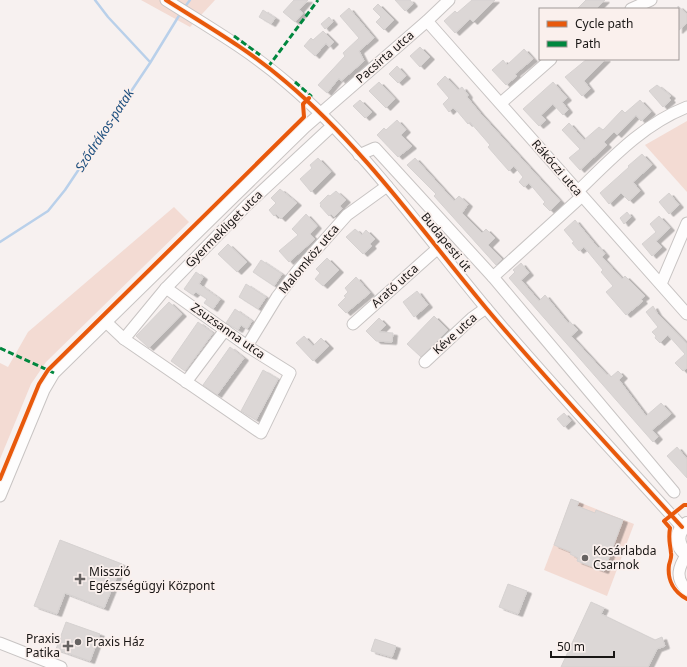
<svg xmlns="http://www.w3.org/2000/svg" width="687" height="667" font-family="'Noto Sans',sans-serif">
  <defs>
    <filter id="shadow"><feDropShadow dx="4.5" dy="2.5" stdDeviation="0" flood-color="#0004"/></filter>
  </defs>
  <rect width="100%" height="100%" fill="#f7f1f0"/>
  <g fill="#f3dbd3">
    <path d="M141 0H215L190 27Z"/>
    <path d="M687 121V192L645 145Z"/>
    <path d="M174 207 189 222 46 362 31 384 0 459V363L8 367 28 332Z"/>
    <path d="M571 499 634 524 607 596 544 570Z"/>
  </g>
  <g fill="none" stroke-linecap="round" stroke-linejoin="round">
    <g stroke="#b9d0ea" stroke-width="2.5">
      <path d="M95 0 108 17 150 62"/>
      <path d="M184 8 190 0"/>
      <path d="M0 242 48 211 65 190 150 63 180 14"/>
    </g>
  </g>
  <g fill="#dcd7d6" stroke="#d6d2d1" filter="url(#shadow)">
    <path d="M294 0H308L299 10 303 13 295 22 283 12Z"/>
    <path d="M395 0H410L413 4 405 11Z"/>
    <path d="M472 0H495L473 22 470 19 455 33 444 21 455 11 457 13Z"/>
    <path d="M586 0H605L596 9H577Z"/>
    <path d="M378 4 394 20 384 30 376 22 381 17 373 9Z"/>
    <path d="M678 6 687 14V23L678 31Z"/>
    <path d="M349 8 374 38 359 51 364 61 341 81 339 78 327 93 318 85 345 56 343 53 359 38 340 16Z"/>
    <path d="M263 10 275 18 271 24 259 17Z"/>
    <path d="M329 17 333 22 325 29 321 24Z"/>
    <path d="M323 31 334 42 329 47 326 43 315 56 304 46 311 38 313 40Z"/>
    <path d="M420 47 430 57 420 67 410 56Z"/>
    <path d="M524 49 533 59 515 74 517 76 506 85 492 70 503 60 507 65Z"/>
    <path d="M587 59H606L584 81 590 89 582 96 565 77Z"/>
    <path d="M397 66 406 76 398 83 389 74Z"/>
    <path d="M445 76 458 90 462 87 468 95 467 97 480 113 560 201 550 211 543 204 545 202 529 183 524 187 519 182 523 177 514 166 509 171 501 162 488 147 490 145 470 122 468 124 457 111 453 108 449 112 443 104 449 98 437 84Z"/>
    <path d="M379 82 395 99 386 108 369 91Z"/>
    <path d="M553 82 567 98 562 102 568 110 563 115 553 104 541 115 546 120 539 126 523 109Z"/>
    <path d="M657 85 671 96 669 98 671 100 663 107 649 91Z"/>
    <path d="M360 100 372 112 365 118 353 106Z"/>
    <path d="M640 100 651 112 641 121 636 115 617 135 614 132 604 142 607 145 580 170 569 158 580 149 562 130 569 123 584 140 599 127 603 130 622 110 625 113Z"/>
    <path d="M397 120 406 130 401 135 412 146 398 157 377 135 384 128 386 130Z"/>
    <path d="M642 154 652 165 633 182 640 191 629 201 621 193 609 204 600 193 629 167 628 166Z"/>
    <path d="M318 158 331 172 311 192 300 179 312 168 310 165Z"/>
    <path d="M415 158 454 201 459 196 468 204 462 213 482 233 486 229 495 238 488 245 502 259 496 265 434 196 436 194 407 165Z"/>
    <path d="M280 189 297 203 281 219 276 214 274 216 269 210 276 203 271 198Z"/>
    <path d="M336 191 346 200 340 206 342 209 334 217 331 214 329 216 320 206 321 205 320 203 328 195 330 196Z"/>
    <path d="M669 193 679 205 669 214 659 202Z"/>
    <path d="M627 212 631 217 624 224 620 218Z"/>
    <path d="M306 214 317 226 310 234 315 239 289 262 279 251 298 235 292 229Z"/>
    <path d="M659 216 670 228 656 241 662 247 652 256 642 244 656 232 650 224Z"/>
    <path d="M575 220 598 248 599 247 605 254 602 257 622 279 625 276 645 296 641 299 643 301 626 315 606 292 613 286 601 272 603 270 584 247 579 251 572 243 574 242 564 230Z"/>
    <path d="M355 229 362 235 366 230 375 239 370 244 372 246 363 254 346 237Z"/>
    <path d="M228 244 247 262 237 272 218 254Z"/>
    <path d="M327 258 339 270 323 286 315 279 320 273 316 269Z"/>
    <path d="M261 260 282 274 274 286 253 272Z"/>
    <path d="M521 263 529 273 521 280 539 301 545 295 568 323 570 322 578 330 571 336 607 375 608 374 611 377 618 371 623 376 619 380 646 416 661 403 671 414 652 430 658 437 653 442 509 278 515 272 513 270Z"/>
    <path d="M196 272 203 277 199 284 220 299 213 309 204 303 207 299 196 292 193 295 184 289Z"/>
    <path d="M356 277 370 293 346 313 338 305 346 297 344 296 348 292 345 288Z"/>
    <path d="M246 284 266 297 258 309 239 297Z"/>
    <path d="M417 291 428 305 414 317 403 302Z"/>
    <path d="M169 302 182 314 149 348 136 336Z"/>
    <path d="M653 306 657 313 687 344V368L683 371 675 363 685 354 668 335 660 343 655 338 656 336 652 332 658 327 646 312Z"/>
    <path d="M235 309 252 321 247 329 241 325 238 330 226 323Z"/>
    <path d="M434 316 448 330 421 357 407 344Z"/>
    <path d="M379 318 386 325 379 332 393 333 392 342 376 341 366 331Z"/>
    <path d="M198 322 213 333 185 371 171 361Z"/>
    <path d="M304 336 313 346 321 338 329 346 313 361 296 343Z"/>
    <path d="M230 347 244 358 217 395 203 385Z"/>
    <path d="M263 370 278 379 256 420 241 411Z"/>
    <path d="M564 413 571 421 564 427 557 419Z"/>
    <path d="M677 447 687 459V478L667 456Z"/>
    <path d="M571 499 579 502 577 506 595 513 596 510 623 520 604 571 577 561 578 558 570 554 571 552 554 545Z"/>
    <path d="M60 540 122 564 104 608 65 593 57 614 34 606Z"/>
    <path d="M508 584 527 591 518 614 499 607Z"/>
    <path d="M591 602 604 608 601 614 655 640 662 637 665 646 657 649 648 667H561Z"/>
    <path d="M66 622 100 634 90 661 56 649Z"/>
    <path d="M375 639 396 646 392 657 371 651Z"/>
  </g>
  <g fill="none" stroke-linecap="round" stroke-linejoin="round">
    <g stroke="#c8c4c3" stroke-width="13">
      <g id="minor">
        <path d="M166 0C207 26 249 50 286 82 363 147 422 231 486 308 549 383 617 455 682 527"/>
        <path d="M631 9 651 0"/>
        <path d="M427 21 687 314"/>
        <path d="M501 103 551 59"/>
        <path d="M359 155 375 148 493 277 674 492"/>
        <path d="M577 192C610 160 643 124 687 107"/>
        <path d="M493 277 581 197"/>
        <path d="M661 284 687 223"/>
        <path d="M106 322 124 339 261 433 290 373 247 346 166 288"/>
        <path d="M353 324 438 248"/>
        <path d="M124 339 166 288 247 205 332 126"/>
        <path d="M247 346 277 297 298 270 347 215 387 186"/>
        <path d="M425 362 472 318 486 308"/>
        <path d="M186 382 225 330"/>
        <path d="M0 496 44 390 54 373 305 127 427 21 449 0"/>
        <path d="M687 554C679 566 674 578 687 590"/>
        <path d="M0 643 61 667"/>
      </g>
    </g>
    <g stroke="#c8c4c3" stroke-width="16">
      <path id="major" d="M687 524C675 532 676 546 687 554"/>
    </g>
    <use href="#minor" stroke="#fefdfd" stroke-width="11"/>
    <use href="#major" stroke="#fefdfd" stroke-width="14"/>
    <g stroke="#00873e" stroke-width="3" stroke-dasharray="6 3" stroke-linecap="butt">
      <path d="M234 36 260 55"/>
      <path d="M268 67 318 0"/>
      <path d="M295 82 311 96 308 99"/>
      <path d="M0 348 54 373"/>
    </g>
    <g stroke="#faf0ed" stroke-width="6">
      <g id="cycleway">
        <path d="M166 0C207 26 249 50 286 82 363 147 422 231 486 308 549 383 617 455 682 527"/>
        <path d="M0 479 39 384 48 370 304 117 303 104 309 98"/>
        <path d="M687 505H684L664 521 670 528C668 540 670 542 671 553 672 557 670 561 669 565 667 580 674 592 687 599"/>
      </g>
    </g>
    <use href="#cycleway" stroke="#e8590c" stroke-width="4"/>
  </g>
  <g fill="#676362" stroke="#faf0ed" stroke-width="1.5">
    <circle cx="585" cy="558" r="4"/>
    <path d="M78 573h4v4h4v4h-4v4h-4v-4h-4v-4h4z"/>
    <circle cx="78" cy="642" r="4"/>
    <path d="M66 640h4v4h4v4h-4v4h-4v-4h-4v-4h4z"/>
  </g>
  <g text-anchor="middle" stroke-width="3.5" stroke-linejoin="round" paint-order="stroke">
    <g font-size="12" fill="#191615" stroke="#faf0ed">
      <text transform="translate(385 57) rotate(-41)" y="4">Pacsirta utca</text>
      <text transform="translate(557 168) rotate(49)" y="4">Rákóczi utca</text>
      <text transform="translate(224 229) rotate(-45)" y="4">Gyermekliget utca</text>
      <text transform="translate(446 242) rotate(51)" y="4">Budapesti út</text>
      <text transform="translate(309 259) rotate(-50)" y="4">Malomköz utca</text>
      <text transform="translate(395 286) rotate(-42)" y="4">Arató utca</text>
      <text transform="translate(228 331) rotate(35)" y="4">Zsuzsanna utca</text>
      <text transform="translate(455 334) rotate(-42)" y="4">Kéve utca</text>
    </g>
    <g font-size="12" fill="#191615" stroke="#faf0ed" text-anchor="start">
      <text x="593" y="555">Kosárlabda<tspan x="593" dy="14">Csarnok</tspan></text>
      <text x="89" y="576">Misszió<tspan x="89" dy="14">Egészségügyi Központ</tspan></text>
      <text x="60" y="643" text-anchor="end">Praxis<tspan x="60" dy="14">Patika</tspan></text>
      <text x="86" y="646">Praxis Ház</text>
    </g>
    <g font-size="13" font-style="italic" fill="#1c4e7e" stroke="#faf0ed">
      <text transform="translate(104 130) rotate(-57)" y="5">Sződrákos-patak</text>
    </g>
  </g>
  <rect x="539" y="8" width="140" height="52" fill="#faf0ed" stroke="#a09997"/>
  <rect x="547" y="21" width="20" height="6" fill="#e8590c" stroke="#a09997"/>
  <text x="575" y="28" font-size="12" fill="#191615">Cycle path</text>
  <rect x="547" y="41" width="20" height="6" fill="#00873e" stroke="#a09997"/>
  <text x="575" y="48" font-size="12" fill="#191615">Path</text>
  <path d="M551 651v6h63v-6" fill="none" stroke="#191615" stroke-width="2"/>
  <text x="557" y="651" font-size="12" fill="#191615" stroke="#faf0ed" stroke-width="3" paint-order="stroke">50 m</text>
</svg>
